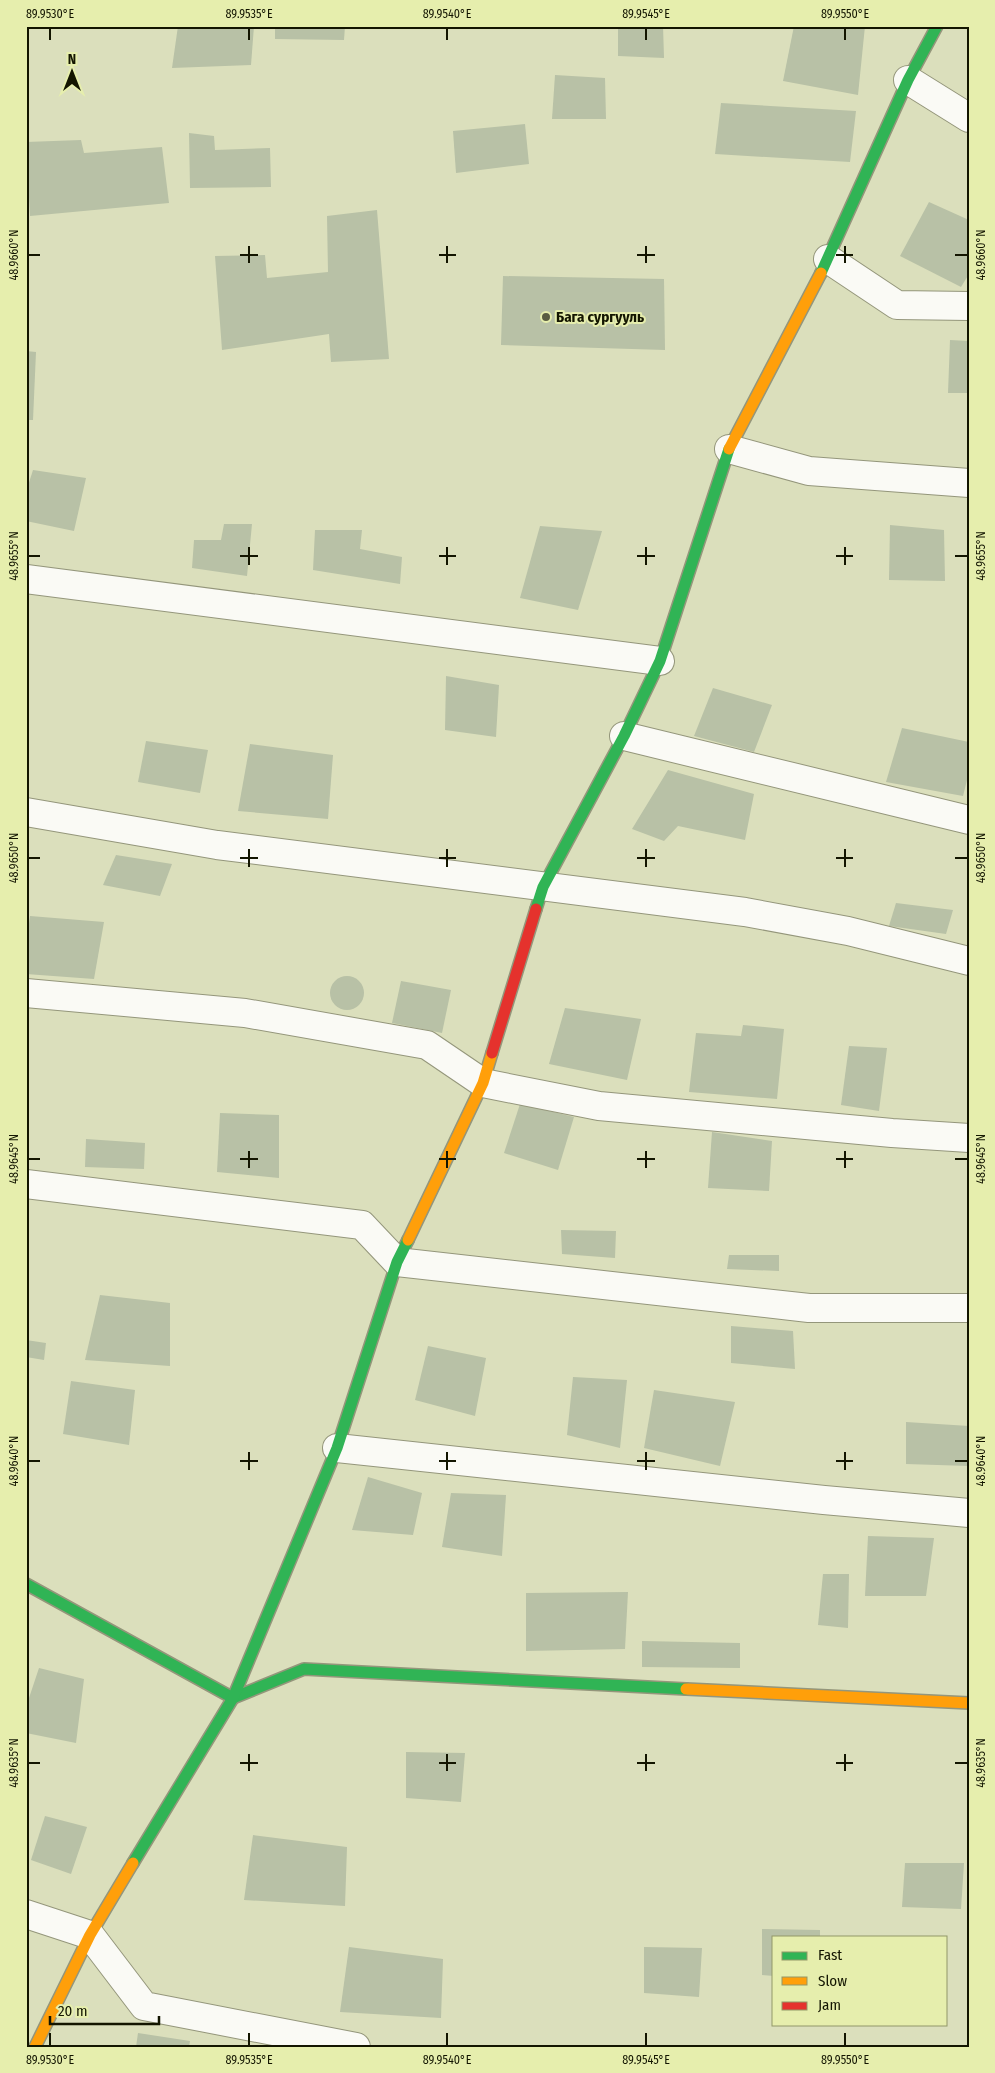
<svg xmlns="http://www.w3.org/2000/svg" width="995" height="2073" font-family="'Fira Sans Condensed',sans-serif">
  <rect width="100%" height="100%" fill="#dbdfbc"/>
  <g fill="#b8c1a6">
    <path d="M178 26H254L251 65 172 68Z"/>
    <path d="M275 26H345L344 40 275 39Z"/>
    <path d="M618 26H663L664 58 618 56Z"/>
    <path d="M794 26H865L858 95 783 81Z"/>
    <path d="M555 75 605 78 606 119H552Z"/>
    <path d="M721 103 856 111 850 162 715 154Z"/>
    <path d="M525 124 529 164 456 173 453 131Z"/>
    <path d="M189 133 214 136 215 150 270 148 271 187 190 188Z"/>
    <path d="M81 140 84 153 162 147 169 203 30 216 26 142Z"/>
    <path d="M929 202 969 220V274L961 287 900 256Z"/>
    <path d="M377 210 389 359 331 362 329 334 222 350 215 256 265 255 267 278 328 272 327 216Z"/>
    <path d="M503 276 664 279 665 350 501 345Z"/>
    <path d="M950 340 969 341V393H948Z"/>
    <path d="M26 351 36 352 33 420H26Z"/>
    <path d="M33 470 86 478 74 531 26 521V492Z"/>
    <path d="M224 524H252L247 576 192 568 194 540H221Z"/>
    <path d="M890 525 944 530 945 581 889 580Z"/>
    <path d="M540 526 602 531 578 610 520 598Z"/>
    <path d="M315 530H362L360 549 402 557 400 584 313 570Z"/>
    <path d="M446 676 499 685 496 737 445 730Z"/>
    <path d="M713 688 772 705 754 752 694 736Z"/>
    <path d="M902 728 969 742V772L963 796 886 782Z"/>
    <path d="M146 741 208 750 200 793 138 782Z"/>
    <path d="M250 744 333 755 328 819 238 811Z"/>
    <path d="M668 770 754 794 745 840 678 826 664 841 632 829Z"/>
    <path d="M116 855 172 864 160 896 103 885Z"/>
    <path d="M896 903 953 910 946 934 889 926Z"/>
    <path d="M30 916 104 922 94 979 26 974V945Z"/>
    <circle cx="347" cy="993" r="17"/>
    <path d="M401 981 451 990 442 1033 392 1023Z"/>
    <path d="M565 1008 641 1019 627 1080 549 1064Z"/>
    <path d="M743 1025 784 1029 777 1099 689 1092 696 1033 741 1036Z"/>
    <path d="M849 1046 887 1048 879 1111 841 1105Z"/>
    <path d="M520 1104 574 1117 558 1170 504 1153Z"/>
    <path d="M220 1113 279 1115V1178L217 1172Z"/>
    <path d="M712 1132 772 1141 769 1191 708 1188Z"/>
    <path d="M86 1139 145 1143 144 1169 85 1167Z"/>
    <path d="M561 1230 616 1231 615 1258 562 1254Z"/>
    <path d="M729 1255H779V1271L727 1269Z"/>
    <path d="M100 1295 170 1303V1366L85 1360Z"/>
    <path d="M731 1326 793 1331 795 1369 731 1363Z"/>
    <path d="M26 1340 46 1343 44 1360 26 1357Z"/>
    <path d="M428 1346 486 1358 475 1416 415 1400Z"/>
    <path d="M573 1377 627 1380 620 1448 567 1435Z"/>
    <path d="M71 1381 135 1390 129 1445 63 1434Z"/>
    <path d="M654 1390 735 1402 720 1466 644 1448Z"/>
    <path d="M906 1422 969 1426V1466L906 1464Z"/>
    <path d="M368 1477 422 1493 413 1535 352 1530Z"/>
    <path d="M451 1493 506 1495 502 1556 442 1547Z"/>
    <path d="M868 1536 934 1538 926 1596H865Z"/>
    <path d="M823 1574H849L848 1628 818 1625Z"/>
    <path d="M628 1592 625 1649 526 1651V1593Z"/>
    <path d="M642 1641 740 1643V1668L642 1667Z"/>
    <path d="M39 1668 84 1679 76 1743 26 1733V1707Z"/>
    <path d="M406 1752 465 1753 461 1802 406 1798Z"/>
    <path d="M45 1816 87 1827 71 1874 31 1860Z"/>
    <path d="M253 1835 347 1847 345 1906 244 1900Z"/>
    <path d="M905 1863H964L961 1909 902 1907Z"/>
    <path d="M762 1929 820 1930V1937H774V1976L762 1975Z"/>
    <path d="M349 1947 443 1959 441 2018 340 2012Z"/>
    <path d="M644 1947 702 1948 699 1997 644 1993Z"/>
    <path d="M138 2033 190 2041 189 2047H136Z"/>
  </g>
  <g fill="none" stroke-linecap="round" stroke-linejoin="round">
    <g stroke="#94967b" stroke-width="30">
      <g id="street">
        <path d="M908 80 969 118"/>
        <path d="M828 259 897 305 969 306"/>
        <path d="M729 449 809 471 969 483"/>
        <path d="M26 579 660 661"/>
        <path d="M624 736 969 820"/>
        <path d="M26 812 217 845 745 912 848 931 969 961"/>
        <path d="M26 993 245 1013 427 1045 483 1083 599 1106 892 1133 969 1138"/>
        <path d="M26 1184 362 1225 397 1262 809 1308H969"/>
        <path d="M337 1448 824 1500 969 1513"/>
        <path d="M26 1914 90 1935 144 2006 356 2047"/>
      </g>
    </g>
    <g stroke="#94967b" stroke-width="14">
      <g id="fast">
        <path d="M821 273 908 80 937 26"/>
        <path d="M536 909 543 887 624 736 660 661 729 449"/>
        <path d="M26 1584 233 1698 304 1669 686 1689"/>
        <path d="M133 1863 233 1698 337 1448 397 1262 408 1240"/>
      </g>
    </g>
    <g stroke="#94967b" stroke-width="14">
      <g id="slow">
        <path d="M729 449 821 273"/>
        <path d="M408 1240 483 1083 492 1053"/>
        <path d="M686 1689 969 1703"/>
        <path d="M35 2047 90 1935 133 1863"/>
      </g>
    </g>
    <g stroke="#94967b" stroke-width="14">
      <path id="jam" d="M492 1053 536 909"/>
    </g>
    <use href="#street" stroke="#fafaf5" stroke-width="28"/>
    <use href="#fast" stroke="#30b455" stroke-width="11"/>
    <use href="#slow" stroke="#ff9f0a" stroke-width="11"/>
    <use href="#jam" stroke="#e5322d" stroke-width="11"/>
  </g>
  <path fill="none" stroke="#131500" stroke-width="2" d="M50 28V40M249 28V40M447 28V40M646 28V40M845 28V40M249 246V263M447 246V263M646 246V263M845 246V263M28 255H40M240 255H258M439 255H456M637 255H655M836 255H853M955 255H968M249 547V565M447 547V565M646 547V565M845 547V565M28 556H40M240 556H258M439 556H456M637 556H655M836 556H853M955 556H968M249 849V867M447 849V867M646 849V867M845 849V867M28 858H40M240 858H258M439 858H456M637 858H655M836 858H853M955 858H968M249 1151V1168M447 1151V1168M646 1151V1168M845 1151V1168M28 1159H40M240 1159H258M439 1159H456M637 1159H655M836 1159H853M955 1159H968M249 1452V1470M447 1452V1470M646 1452V1470M845 1452V1470M28 1461H40M240 1461H258M439 1461H456M637 1461H655M836 1461H853M955 1461H968M249 1754V1771M447 1754V1771M646 1754V1771M845 1754V1771M28 1763H40M240 1763H258M439 1763H456M637 1763H655M836 1763H853M955 1763H968M50 2033V2046M249 2033V2046M447 2033V2046M646 2033V2046M845 2033V2046"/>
  <circle fill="#595c42" stroke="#e6eead" stroke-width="2" cx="546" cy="317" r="5"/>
  <g text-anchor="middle" stroke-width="4" stroke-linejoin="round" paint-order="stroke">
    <g font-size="15" font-weight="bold" fill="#131500" stroke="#e6eead" text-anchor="start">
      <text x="556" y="322">Бага сургууль</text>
    </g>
  </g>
  <rect width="995" height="2073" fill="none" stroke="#e6eead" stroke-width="55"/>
  <rect x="772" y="1936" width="175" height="90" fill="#e6eead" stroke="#929768"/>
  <rect x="782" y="1952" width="25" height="8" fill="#30b455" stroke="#929768"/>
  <text x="818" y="1960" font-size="15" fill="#131500">Fast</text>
  <rect x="782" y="1977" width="25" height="8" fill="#ff9f0a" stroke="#929768"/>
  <text x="818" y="1986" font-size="15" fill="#131500">Slow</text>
  <rect x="782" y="2002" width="25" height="8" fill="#e5322d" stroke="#929768"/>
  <text x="818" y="2010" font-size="15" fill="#131500">Jam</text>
  <g transform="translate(72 72)" stroke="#e6eead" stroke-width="4" paint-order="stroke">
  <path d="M0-4L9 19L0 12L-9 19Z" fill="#131500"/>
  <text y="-8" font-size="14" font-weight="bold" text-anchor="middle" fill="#131500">N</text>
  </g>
  <path d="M50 2016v8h109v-8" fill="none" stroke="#131500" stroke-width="2.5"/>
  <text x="58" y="2016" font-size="15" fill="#131500" stroke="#e6eead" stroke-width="4" paint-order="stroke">20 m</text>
  <rect x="28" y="28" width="940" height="2018" fill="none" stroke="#131500" stroke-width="2"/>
  <g font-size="12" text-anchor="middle" fill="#131500">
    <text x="50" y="18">89.9530°E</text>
    <text x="249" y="18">89.9535°E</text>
    <text x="447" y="18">89.9540°E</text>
    <text x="646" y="18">89.9545°E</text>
    <text x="845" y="18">89.9550°E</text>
    <text transform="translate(14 255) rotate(-90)" y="4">48.9660°N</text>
    <text transform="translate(981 255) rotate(-90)" y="4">48.9660°N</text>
    <text transform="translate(14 556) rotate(-90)" y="4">48.9655°N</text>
    <text transform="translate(981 556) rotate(-90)" y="4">48.9655°N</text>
    <text transform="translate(14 858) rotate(-90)" y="4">48.9650°N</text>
    <text transform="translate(981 858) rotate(-90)" y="4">48.9650°N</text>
    <text transform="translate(14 1159) rotate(-90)" y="4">48.9645°N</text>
    <text transform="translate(981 1159) rotate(-90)" y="4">48.9645°N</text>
    <text transform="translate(14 1461) rotate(-90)" y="4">48.9640°N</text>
    <text transform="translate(981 1461) rotate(-90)" y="4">48.9640°N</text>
    <text transform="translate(14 1763) rotate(-90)" y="4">48.9635°N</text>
    <text transform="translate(981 1763) rotate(-90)" y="4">48.9635°N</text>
    <text x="50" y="2064">89.9530°E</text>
    <text x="249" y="2064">89.9535°E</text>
    <text x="447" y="2064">89.9540°E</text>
    <text x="646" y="2064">89.9545°E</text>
    <text x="845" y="2064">89.9550°E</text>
  </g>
</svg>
